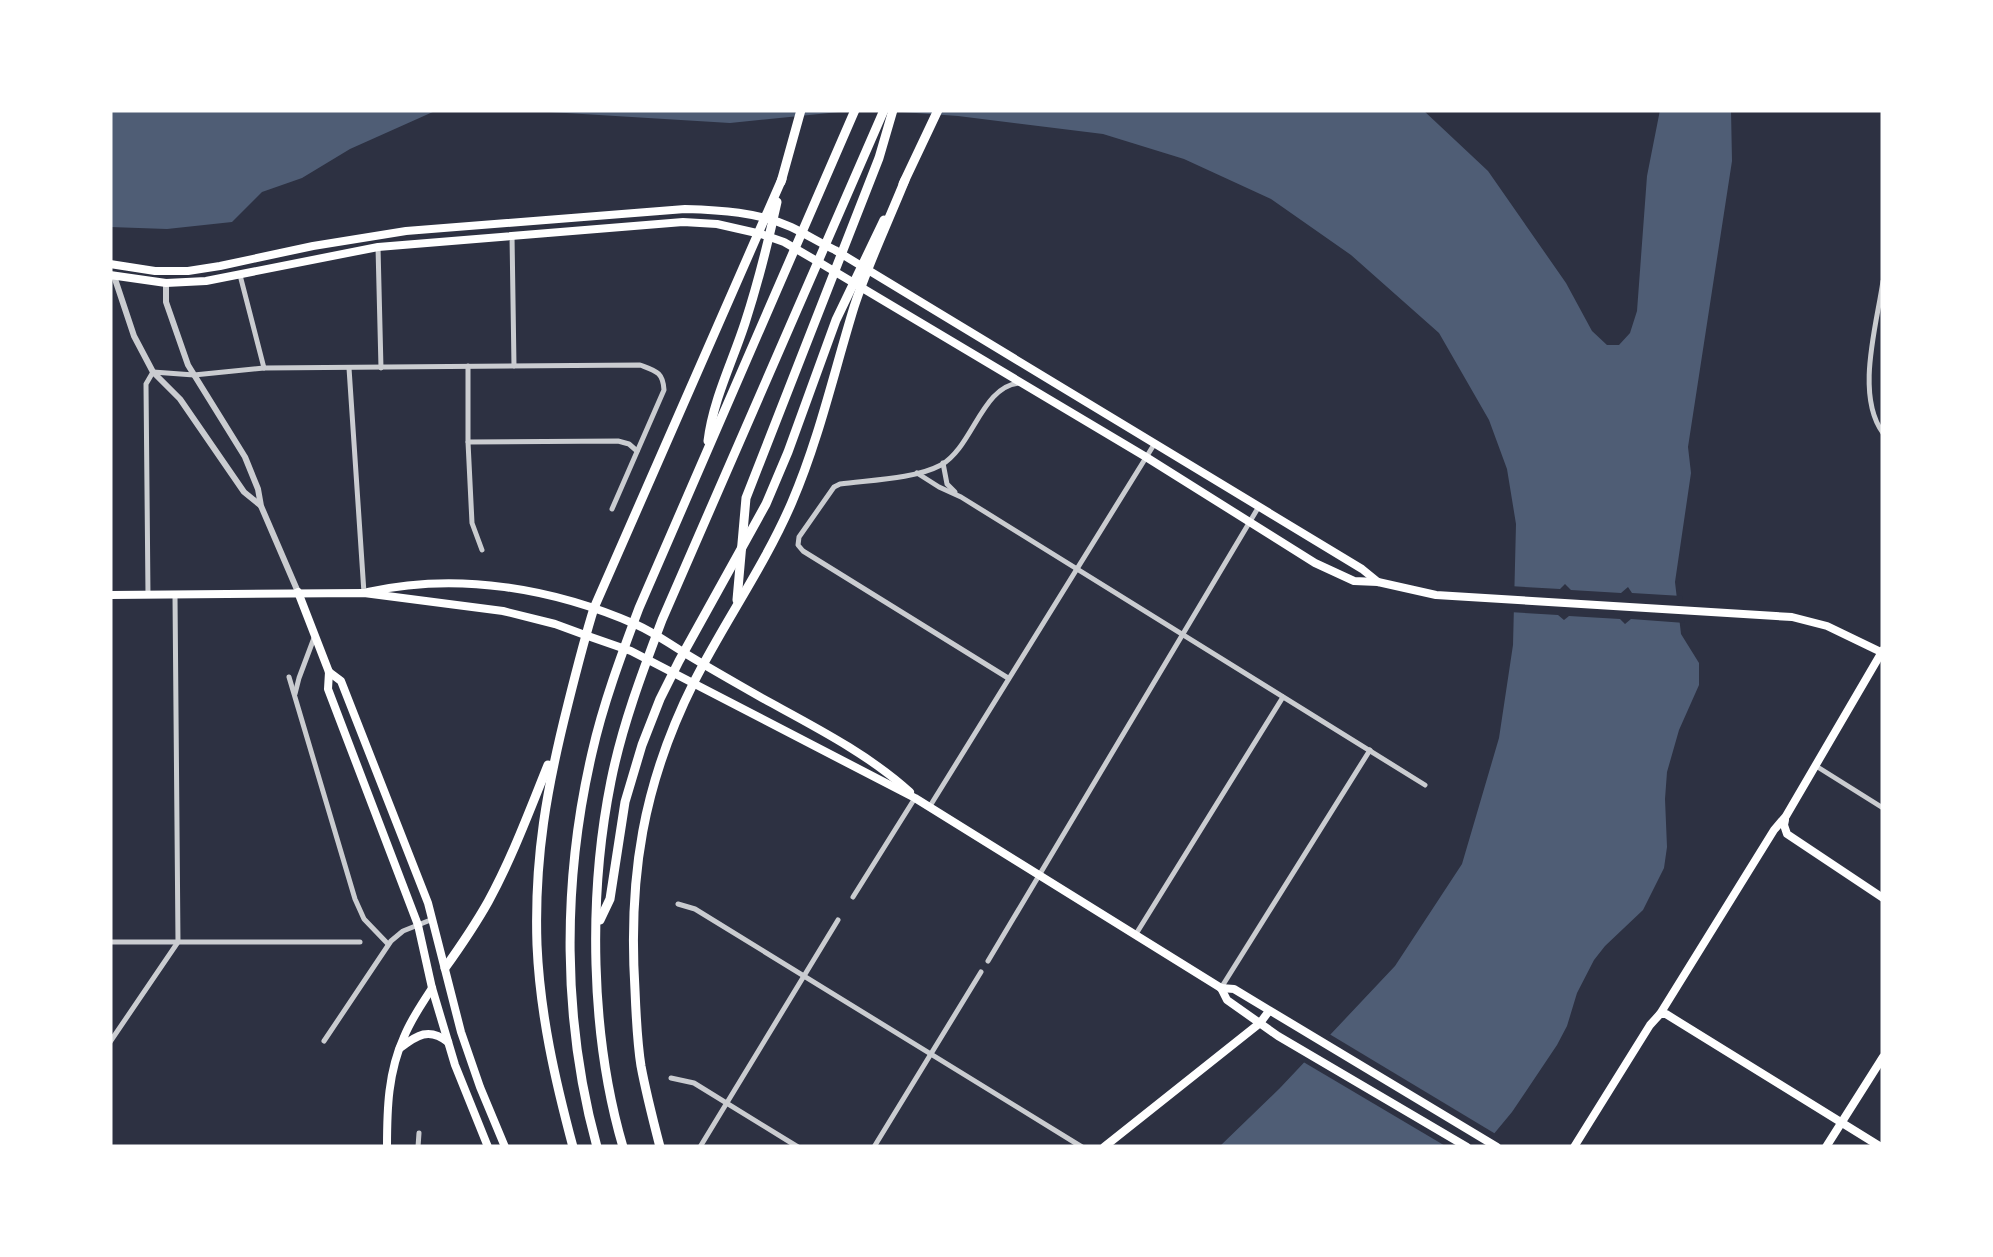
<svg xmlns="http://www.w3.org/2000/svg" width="1993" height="1257" font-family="'DM Sans',sans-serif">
  <rect width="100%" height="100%" fill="#2d3142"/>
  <g fill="#4f5d75">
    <path d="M110 110H447L435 111 350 149 302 178 262 192 232 222 167 229 110 227Z"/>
    <path d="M517 110H859L730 123Z"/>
    <path d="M874 110H1423L1488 171 1566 283 1592 331 1607 345H1619L1630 333 1637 311 1647 176 1660 110H1731L1732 161 1688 447 1691 473 1675 582 1681 634 1699 663V685L1679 730 1667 772 1665 799 1667 847 1664 868 1643 910 1605 946 1594 960 1577 993 1567 1026 1557 1045 1512 1112 1483 1147H1219L1280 1088 1395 966 1462 864 1499 738 1513 645 1516 524 1507 469 1489 420 1439 333 1351 255 1271 199 1184 159 1103 134 958 116Z"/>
  </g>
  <g fill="#2d3142">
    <path d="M1565 584 1571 590 1621 593 1628 587 1632 593 1682 596 1685 623 1631 619 1625 624 1620 619 1569 616 1564 620 1558 615 1509 612V586L1560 589Z"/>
    <path d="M1326 1032 1499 1136 1490 1147H1447L1300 1060Z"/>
  </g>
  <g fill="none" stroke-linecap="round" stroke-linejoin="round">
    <g stroke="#caccd0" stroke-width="5">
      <path d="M512 235 514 366"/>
      <path d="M378 247 381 368"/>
      <path d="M240 275 264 368"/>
      <path d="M1883 281C1877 324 1855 395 1883 433"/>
      <path d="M468 366V442L472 523 482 550"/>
      <path d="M349 368 364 593"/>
      <path d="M468 442 618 441 629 444 637 451"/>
      <path d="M943 463 947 484 955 492"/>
      <path d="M917 473 939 487 961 497 1425 785"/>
      <path d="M148 595 146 384 153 372 194 375 264 368 640 365C656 371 663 372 664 390L612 509"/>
      <path d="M289 677 355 899 364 919 388 944"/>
      <path d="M1008 678 803 551 798 545 799 537 834 487 840 484C870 480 915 479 941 465 973 447 982 385 1020 383"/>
      <path d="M295 694 299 678 314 638"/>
      <path d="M1816 766 1883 808"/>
      <path d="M930 806 1155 443"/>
      <path d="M853 897 915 798"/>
      <path d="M678 904 695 909 1082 1147"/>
      <path d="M1136 934 1283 697"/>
      <path d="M110 942H360"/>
      <path d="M988 961 1258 508"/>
      <path d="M1221 988 1370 750"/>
      <path d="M324 1041 391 941 403 931 433 919"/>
      <path d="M110 1042 178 942 175 596"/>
      <path d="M671 1078 694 1083 798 1147"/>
      <path d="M418 1147 419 1133"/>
      <path d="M700 1147 838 920"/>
      <path d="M874 1147 981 972"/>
    </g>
    <g stroke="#caccd0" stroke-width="6">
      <path d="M114 276 134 336 153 372 180 399 244 492 260 505"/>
      <path d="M166 283V302L188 365 245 457 258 489 261 506 298 592"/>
    </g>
    <g stroke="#fff" stroke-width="8">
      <path d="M110 264 155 271H188L220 266 313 246 406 231 685 209C721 210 757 212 791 227 806 234 820 243 835 250L1362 569 1378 582"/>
      <path d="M110 275 166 283 206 281 378 247 683 222 717 224 761 234 784 242 822 264 1146 457 1315 563 1354 581 1378 582 1436 595 1792 617 1827 626 1883 653"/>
      <path d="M298 592 329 672 328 689 418 925 432 988 455 1065 488 1147"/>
      <path d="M329 672 341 681 428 903 461 1032 480 1087 505 1147"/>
      <path d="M1785 820 1784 825 1787 834 1883 898"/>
      <path d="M1660 1014 1774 830 1786 816 1883 650"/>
      <path d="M400 1048C417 1035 429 1027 448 1042"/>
      <path d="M387 1147C387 1109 388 1072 404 1037 411 1019 422 1004 432 988"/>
      <path d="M1104 1147 1260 1023 1269 1011"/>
      <path d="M1826 1147 1883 1057"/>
    </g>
    <g stroke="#fff" stroke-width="8">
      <path d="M368 592C458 572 553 588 637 625 653 632 668 643 683 652 709 668 736 683 762 698 813 726 867 753 910 792"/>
      <path d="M110 595 364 593 503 611 555 624 585 635 631 651 915 798 1221 988 1227 1000 1278 1036 1467 1147"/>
      <path d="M1221 988 1234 989 1497 1147"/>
      <path d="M1574 1147 1650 1025 1660 1014H1666L1881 1147"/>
    </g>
    <g stroke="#fff" stroke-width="9">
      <path d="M781 182 801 110"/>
      <path d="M903 184 938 110"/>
      <path d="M708 441C713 400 732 363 745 323 758 283 768 243 777 202"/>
      <path d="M737 600 746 498 879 158 893 110"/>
      <path d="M600 920 610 899 625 802 642 745 660 699 679 661 766 504 788 452 836 320 884 220"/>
      <path d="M445 968C460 947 475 925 488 902 512 858 529 812 548 765"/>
      <path d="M573 1147C555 1080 540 1014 537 945 534 858 547 787 568 704 576 672 584 640 594 608L782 179"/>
      <path d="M597 1147C562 1020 562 882 592 753 603 704 621 656 639 608L855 110"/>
      <path d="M623 1147C590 1035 588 895 611 781 622 726 642 673 662 620L884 110"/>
      <path d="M660 1147C653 1120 646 1093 641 1066 637 1041 636 1015 635 990 628 876 643 784 694 682 725 621 765 565 792 502 819 439 834 372 854 307 868 264 888 222 905 180"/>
    </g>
  </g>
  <rect width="1993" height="1257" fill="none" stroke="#ffffff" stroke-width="225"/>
</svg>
